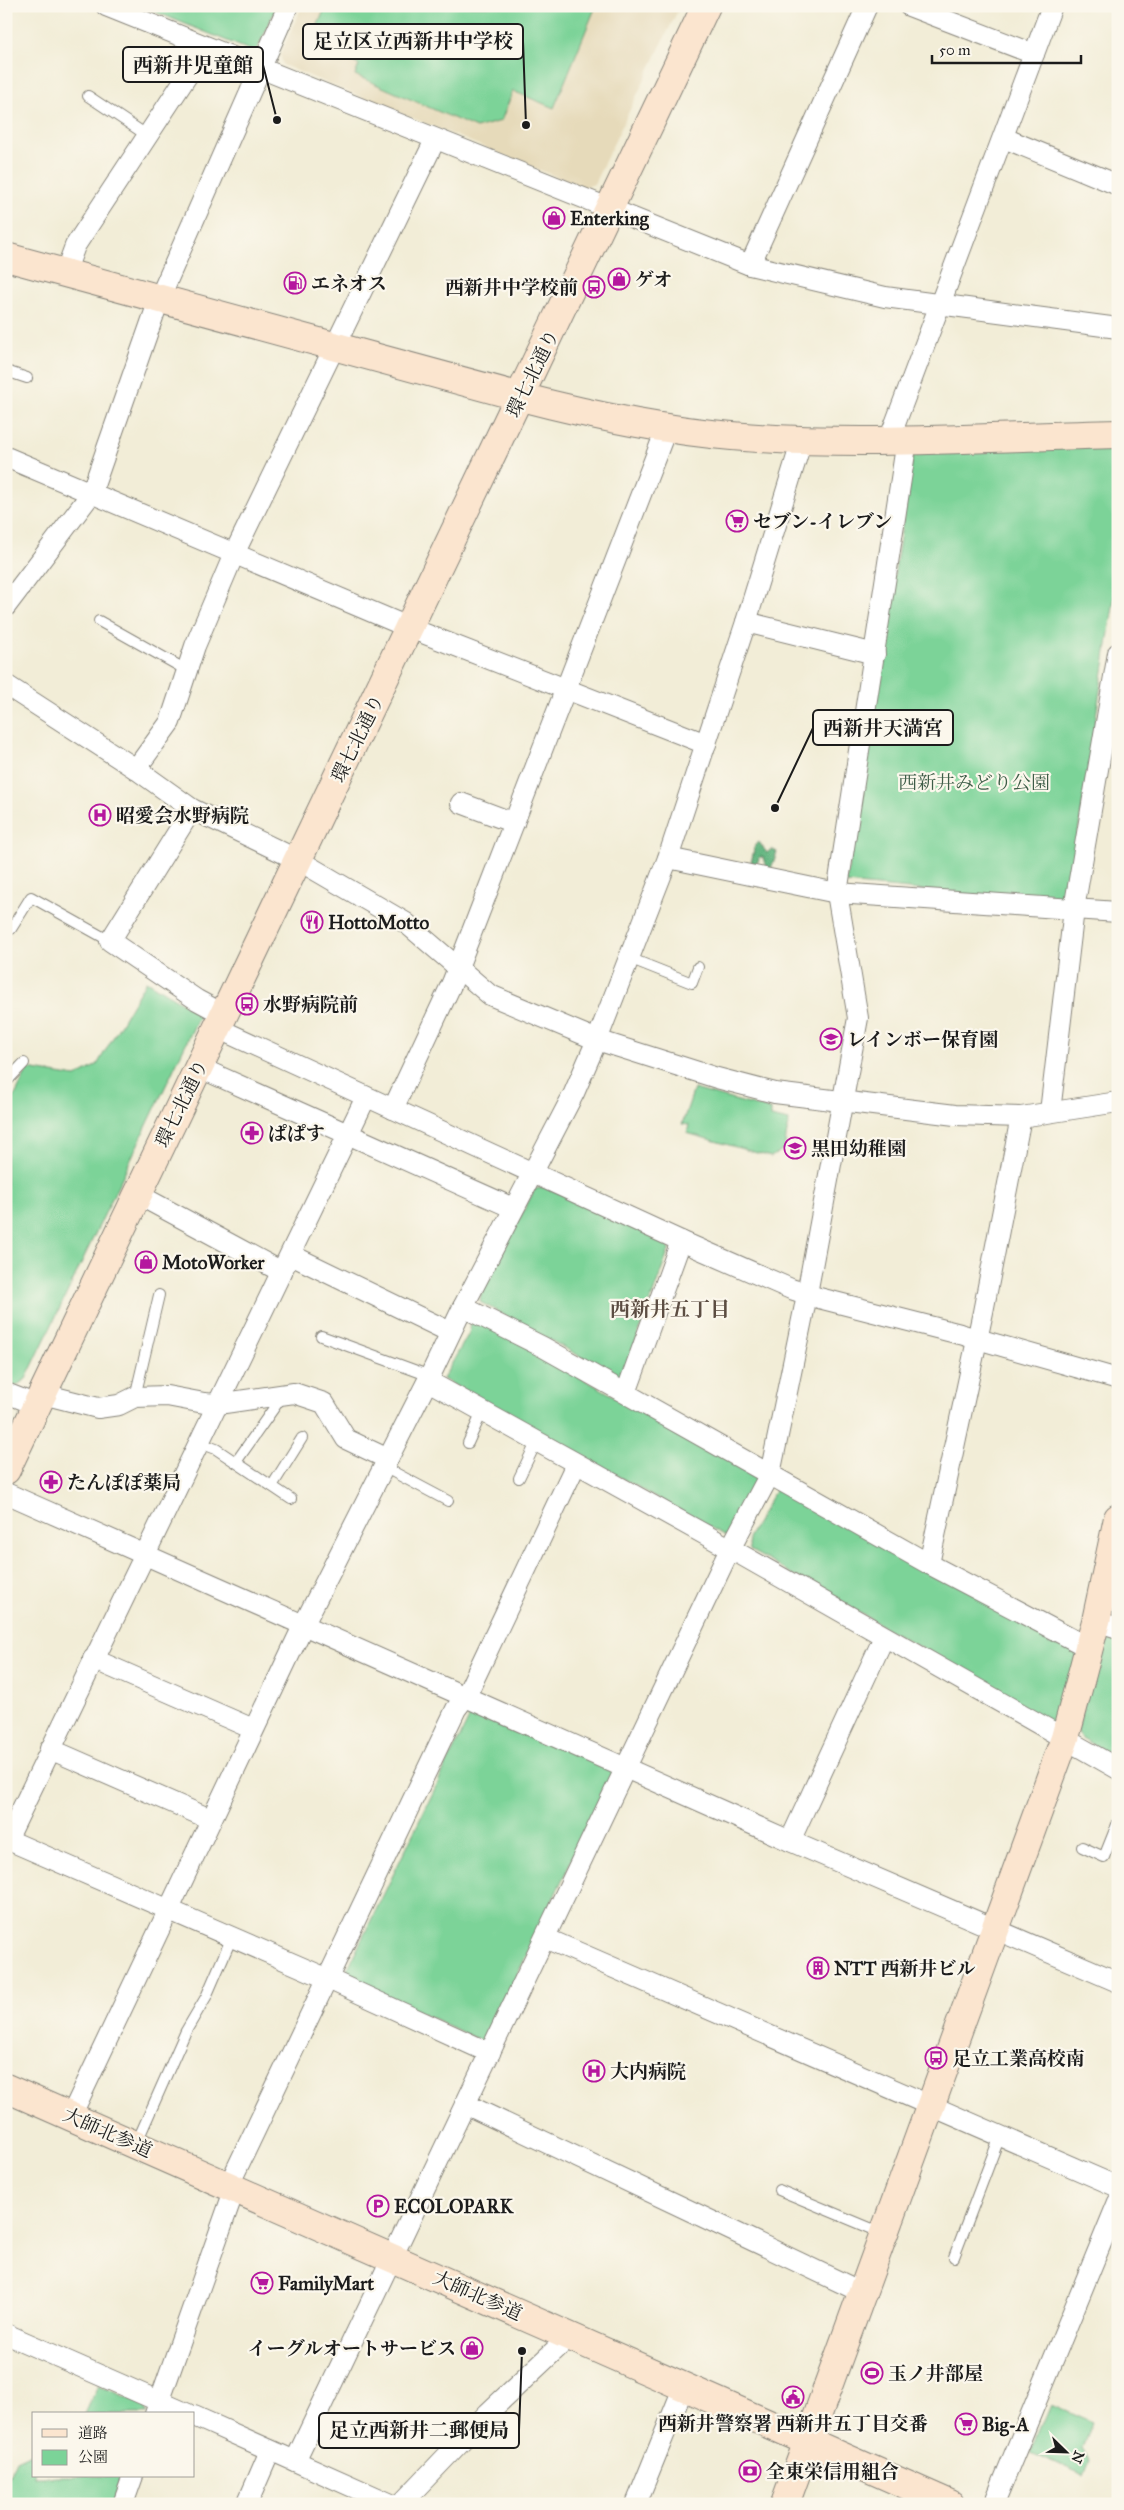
<svg xmlns="http://www.w3.org/2000/svg" width="1124" height="2510" font-family="'IM FELL Great Primer','Noto Serif JP',serif">
  <rect width="100%" height="100%" fill="#fbf7ec"/>
  <filter id="ink" filterUnits="userSpaceOnUse"><feTurbulence type="fractalNoise" baseFrequency=".02" numOctaves="2"/><feDisplacementMap in="SourceGraphic" scale="10" xChannelSelector="R" yChannelSelector="G"/><feConvolveMatrix kernelMatrix="1 2 1 2 8 2 1 2 1" color-interpolation-filters="sRGB"/></filter>
  <filter id="wash" filterUnits="userSpaceOnUse"><feTurbulence type="fractalNoise" baseFrequency=".0096" numOctaves="4" result="noise"/><feDisplacementMap in="SourceGraphic" scale="20" xChannelSelector="R" yChannelSelector="G"/><feGaussianBlur stdDeviation="1.12" result="paint"/><feColorMatrix in="noise" values="0 0 0 0 0 0 0 0 0 0 0 0 0 0 0 0 0 1.4 0 .05"/><feComposite in="paint" operator="in"/></filter>
  <g filter="url(#wash)">
    <rect width="100%" height="100%" fill="#f2edd7"/>
    <path fill="#e6daba" d="M302 6H680L594 184 584 188 283 65 280 55Z"/>
    <g fill="#7bd398" stroke="#4c785a">
      <path d="M141 6H277L257 50 252 51Z"/>
      <path d="M326 6H596L554 108 513 91 501 121 476 128 355 75 359 65 310 43Z"/>
      <path d="M1118 446V574L1067 904 846 883 914 449Z"/>
      <path d="M146 981 200 1014 26 1379 13 1388 6 1384V1114L28 1069 76 1077 97 1065Z"/>
      <path d="M694 1089 771 1110V1117L789 1121 784 1149 771 1157 687 1133 689 1125 682 1124Z"/>
      <path d="M545 1187 666 1241 669 1250 622 1379 480 1302 481 1292 535 1189Z"/>
      <path d="M475 1319 755 1474 757 1484 733 1531 726 1536 443 1379 469 1333 472 1320Z"/>
      <path d="M778 1485 1078 1651 1058 1727 750 1550 748 1538Z"/>
      <path d="M1107 1635 1118 1638V1759L1082 1738 1077 1731 1102 1640Z"/>
      <path d="M473 1710 615 1768 485 2043 344 1976Z"/>
      <path d="M98 2385 143 2404 147 2414H85Z"/>
      <path d="M1051 2404 1092 2422 1083 2448 1090 2460 1084 2476 1030 2453Z"/>
      <path d="M29 2454 34 2456V2476H122L111 2504H6V2483L16 2460Z"/>
    </g>
    <path fill="#64b580" stroke="#40684e" d="M759 842 767 853 771 849 777 852 771 869 766 867 764 857H760L757 863H751L755 845Z"/>
  </g>
  <g filter="url(#ink)">
    <g fill="none" stroke-linecap="round" stroke-linejoin="round">
      <g stroke="#87847a" stroke-width="12">
        <g id="lane">
          <path d="M88 96 148 136"/>
          <path d="M6 371 27 378"/>
          <path d="M99 621 188 671"/>
          <path d="M6 926 11 929 31 897 110 941"/>
          <path d="M629 958 692 983 698 967"/>
          <path d="M6 1082 24 1063"/>
          <path d="M321 1336 430 1376"/>
          <path d="M135 1397 159 1295"/>
          <path d="M200 1443 216 1449 291 1499"/>
          <path d="M468 1443 483 1410"/>
          <path d="M236 1462 283 1395"/>
          <path d="M384 1467 448 1501"/>
          <path d="M519 1478 537 1441"/>
          <path d="M272 1486 302 1438"/>
          <path d="M1082 1847 1104 1857 1118 1822"/>
          <path d="M136 2144 186 2031 206 1997 232 1937"/>
          <path d="M779 2190 882 2233"/>
          <path d="M954 2257 1000 2136"/>
        </g>
      </g>
      <g stroke="#87847a" stroke-width="22">
        <g id="street">
          <path d="M106 6 750 265 885 297 1118 328"/>
          <path d="M909 6 1034 54"/>
          <path d="M1004 138 1118 185"/>
          <path d="M750 265 867 6"/>
          <path d="M65 273 75 246 206 47"/>
          <path d="M889 440 1052 6"/>
          <path d="M6 457 410 628 706 744"/>
          <path d="M6 606 91 494 160 297 288 6"/>
          <path d="M746 622 875 654"/>
          <path d="M6 685 136 769 192 809 298 860 406 923 490 995 597 1040 717 1078 775 1093 955 1115 1021 1117 1118 1102"/>
          <path d="M136 769 170 722 195 646 234 554 435 140"/>
          <path d="M461 803 514 823"/>
          <path d="M192 809 110 941 197 1000 223 1014"/>
          <path d="M668 858 837 893 1118 912"/>
          <path d="M217 1028 681 1241 791 1289 819 1298 960 1334 1118 1379"/>
          <path d="M198 1067 513 1208"/>
          <path d="M393 1109 452 983 667 427"/>
          <path d="M1050 1112 1074 909 1118 653"/>
          <path d="M137 1194 282 1272"/>
          <path d="M291 1255 450 1332"/>
          <path d="M463 1307 543 1347 929 1564 1089 1648"/>
          <path d="M428 1381 731 1549 1118 1769"/>
          <path d="M6 1393 37 1405"/>
          <path d="M626 1393 681 1241"/>
          <path d="M43 1394 98 1408 119 1405 135 1397 167 1396 204 1403 218 1404 294 1393 324 1403 346 1439 388 1459"/>
          <path d="M6 1493 790 1841 1118 1982"/>
          <path d="M929 1564 983 1312 1021 1117"/>
          <path d="M1096 1621 1118 1628"/>
          <path d="M93 1659 253 1729"/>
          <path d="M50 1749 210 1819"/>
          <path d="M6 1839 326 1978 490 2053"/>
          <path d="M790 1841 884 1637"/>
          <path d="M6 1842 366 1097"/>
          <path d="M545 1938 1118 2187"/>
          <path d="M465 2104 861 2292"/>
          <path d="M71 2116 304 1624 430 1376 463 1307 574 1093 597 1040 668 858 746 622 802 440"/>
          <path d="M229 2185 456 1709 466 1696 576 1464"/>
          <path d="M6 2334 188 2414"/>
          <path d="M155 2414 235 2188"/>
          <path d="M194 2416 391 2504"/>
          <path d="M295 2461 730 1549 770 1474 804 1310 858 1018 837 893 907 440"/>
          <path d="M123 2504 133 2476"/>
          <path d="M247 2504 270 2451"/>
          <path d="M401 2504 488 2413 570 2336"/>
          <path d="M636 2504 684 2386"/>
          <path d="M994 2504 1118 2202"/>
        </g>
      </g>
      <g stroke="#87847a" stroke-width="30">
        <g id="secondary">
          <path d="M6 257 521 397C590 415 661 430 732 436 860 447 990 437 1118 434"/>
          <path d="M6 1470 706 6"/>
          <path d="M6 2088 950 2504"/>
          <path d="M785 2504 1065 1738 1096 1621 1118 1518"/>
        </g>
      </g>
      <use href="#lane" stroke="#fff" stroke-width="10"/>
      <use href="#street" stroke="#fff" stroke-width="20"/>
      <use href="#secondary" stroke="#fbe5cf" stroke-width="28"/>
    </g>
  </g>
  <defs>
    <g id="shop-ring" transform="scale(1.125)"><circle r="9.5" fill="#fbf7ec" stroke="#b5179e" stroke-width="1.5"/><path d="M-5-2.5h2.3a2.7 3.5 0 0 1 5.4 0H5L5.5 6h-11ZM-1.5-2.5h3a1.5 2.3 0 0 0-3 0Z" fill="#b5179e"/></g>
    <g id="fuel-ring" transform="scale(1.125)"><circle r="9.5" fill="#fbf7ec" stroke="#b5179e" stroke-width="1.5"/><path d="M-5.5-6h7V0h2V4h1.3V-2.5L3-4.5l.8-.8L6-3V5H2.5V1h-1V6h-7ZM-4.2-4.7v3.2H.2V-4.7Z" fill="#b5179e"/></g>
    <g id="bus-ring" transform="scale(1.125)"><circle r="9.5" fill="#fbf7ec" stroke="#b5179e" stroke-width="1.5"/><path d="M-5-6H5V4H4V6H2V4H-2V6H-4V4H-5ZM-3.5-4V0h7V-4ZM-3.5 1.2v1.5H-2V1.2ZM2 1.2v1.5H3.5V1.2Z" fill="#b5179e"/></g>
    <g id="supermarket-ring" transform="scale(1.125)"><circle r="9.5" fill="#fbf7ec" stroke="#b5179e" stroke-width="1.5"/><path d="M-6-5.5h2.5l.6 2H6L4.5 2H-2.5L-4.4-4H-6ZM-1.5 3.2a1.3 1.3 0 1 0 .1 0ZM3 3.2a1.3 1.3 0 1 0 .1 0Z" fill="#b5179e"/></g>
    <g id="hospital-ring" transform="scale(1.125)"><circle r="9.5" fill="#fbf7ec" stroke="#b5179e" stroke-width="1.5"/><path d="M-5-5h3v3.5h4V-5h3V5h-3V1.5h-4V5h-3Z" fill="#b5179e"/></g>
    <g id="restaurant-ring" transform="scale(1.125)"><circle r="9.5" fill="#fbf7ec" stroke="#b5179e" stroke-width="1.5"/><path d="M-5-6h1v4h1v-4h1v4h1v-4h1v5L-1.5 .5V6h-2V.5L-5-1ZM5-6V6H3V1.5H1.5Q1.5-4 5-6Z" fill="#b5179e"/></g>
    <g id="school-ring" transform="scale(1.125)"><circle r="9.5" fill="#fbf7ec" stroke="#b5179e" stroke-width="1.5"/><path d="M0-5L7-2L0 1L-7-2ZM-4 1L0 2.5L4 1V4Q0 6-4 4Z" fill="#b5179e"/></g>
    <g id="pharmacy-ring" transform="scale(1.125)"><circle r="9.5" fill="#fbf7ec" stroke="#b5179e" stroke-width="1.5"/><path d="M-2-6h4v4h4v4h-4v4h-4v-4h-4v-4h4Z" fill="#b5179e"/></g>
    <g id="building-ring" transform="scale(1.125)"><circle r="9.5" fill="#fbf7ec" stroke="#b5179e" stroke-width="1.5"/><path d="M-4-6H4V6H1V3H-1V6H-4ZM-2.5-4.3h1.7v1.8h-1.7ZM.8-4.3h1.7v1.8H.8ZM-2.5-1h1.7V.8h-1.7ZM.8-1h1.7V.8H.8Z" fill="#b5179e"/></g>
    <g id="parking-ring" transform="scale(1.125)"><circle r="9.5" fill="#fbf7ec" stroke="#b5179e" stroke-width="1.5"/><path d="M-3.5-5.5H1a3.5 3.5 0 0 1 0 7H-1V5.5H-3.5ZM-1-3.4V-.6H.8a1.4 1.4 0 0 0 0-2.8Z" fill="#b5179e"/></g>
    <g id="stadium-ring" transform="scale(1.125)"><circle r="9.5" fill="#fbf7ec" stroke="#b5179e" stroke-width="1.5"/><path d="M0-5a6.5 5 0 1 0 0 10a6.5 5 0 1 0 0-10ZM-3.5-1.8h7v3.6h-7Z" fill="#b5179e"/></g>
    <g id="civic-ring" transform="scale(1.125)"><circle r="9.5" fill="#fbf7ec" stroke="#b5179e" stroke-width="1.5"/><path d="M-.6-6.5H3V-4.5H.6V-3L4-1V1h2V6H-6V1h2V-1L-.6-3ZM-1.2 2.5V6h2.4V2.5Z" fill="#b5179e"/></g>
    <g id="bank-ring" transform="scale(1.125)"><circle r="9.5" fill="#fbf7ec" stroke="#b5179e" stroke-width="1.5"/><path d="M-6-4H6V4H-6ZM0-2.3a2.3 2.3 0 1 0 0 4.6a2.3 2.3 0 1 0 0-4.6Z" fill="#b5179e"/></g>
  </defs>
  <g fill-rule="evenodd">
    <use href="#shop-ring" x="554" y="218"/>
    <use href="#shop-ring" x="619" y="279"/>
    <use href="#fuel-ring" x="295" y="283"/>
    <use href="#bus-ring" x="594" y="287"/>
    <use href="#supermarket-ring" x="737" y="521"/>
    <use href="#hospital-ring" x="100" y="815"/>
    <use href="#restaurant-ring" x="312" y="922"/>
    <use href="#bus-ring" x="247" y="1004"/>
    <use href="#school-ring" x="831" y="1039"/>
    <use href="#pharmacy-ring" x="252" y="1133"/>
    <use href="#school-ring" x="795" y="1148"/>
    <use href="#shop-ring" x="146" y="1262"/>
    <use href="#pharmacy-ring" x="51" y="1482"/>
    <use href="#building-ring" x="818" y="1968"/>
    <use href="#bus-ring" x="936" y="2058"/>
    <use href="#hospital-ring" x="594" y="2071"/>
    <use href="#parking-ring" x="378" y="2206"/>
    <use href="#supermarket-ring" x="262" y="2283"/>
    <use href="#shop-ring" x="472" y="2348"/>
    <use href="#stadium-ring" x="872" y="2373"/>
    <use href="#civic-ring" x="793" y="2397"/>
    <use href="#supermarket-ring" x="966" y="2424"/>
    <use href="#bank-ring" x="750" y="2471"/>
  </g>
  <g text-anchor="middle" stroke-width="4.5" stroke-linejoin="round" paint-order="stroke">
    <g font-size="19" font-weight="bold" fill="#1c1c1c" stroke="#fbf7ec" text-anchor="start">
      <text x="570" y="225">Enterking</text>
      <text x="635" y="286">ゲオ</text>
      <text x="311" y="290">エネオス</text>
      <text x="578" y="294" text-anchor="end">西新井中学校前</text>
      <text x="753" y="528">セブン-イレブン</text>
      <text x="116" y="822">昭愛会水野病院</text>
      <text x="328" y="929">HottoMotto</text>
      <text x="263" y="1011">水野病院前</text>
      <text x="847" y="1046">レインボー保育園</text>
      <text x="268" y="1140">ぱぱす</text>
      <text x="811" y="1155">黒田幼稚園</text>
      <text x="162" y="1269">MotoWorker</text>
      <text x="67" y="1489">たんぽぽ薬局</text>
      <text x="834" y="1975">NTT 西新井ビル</text>
      <text x="952" y="2065">足立工業高校南</text>
      <text x="610" y="2078">大内病院</text>
      <text x="394" y="2213">ECOLOPARK</text>
      <text x="278" y="2290">FamilyMart</text>
      <text x="456" y="2355" text-anchor="end">イーグルオートサービス</text>
      <text x="888" y="2380">玉ノ井部屋</text>
      <text x="793" y="2430" text-anchor="middle">西新井警察署 西新井五丁目交番</text>
      <text x="982" y="2431">Big-A</text>
      <text x="766" y="2478">全東栄信用組合</text>
    </g>
    <g font-size="19" fill="#1c1c1c" stroke="#fbf7ec">
      <text transform="translate(532 373) rotate(-64)" y="7">環七北通り</text>
      <text transform="translate(357 738) rotate(-64)" y="7">環七北通り</text>
      <text transform="translate(181 1103) rotate(-64)" y="7">環七北通り</text>
      <text transform="translate(108 2132) rotate(24)" y="7">大師北参道</text>
      <text transform="translate(478 2295) rotate(24)" y="7">大師北参道</text>
    </g>
    <g font-size="19" fill="#3d5c47" stroke="#fbf7ec">
      <text x="974" y="789">西新井みどり公園</text>
    </g>
    <g font-size="20" font-weight="bold" fill="#5c4d42" stroke="#fbf7ec">
      <text x="670" y="1316">西新井五丁目</text>
    </g>
  </g>
  <path fill="none" stroke="#1c1c1c" stroke-width="2" d="M526 125L523 41M277 120L263 65M775 808L813 728M522 2351L519 2430"/>
  <g fill="#1c1c1c" stroke="#fbf7ec" stroke-width="2">
    <circle cx="526" cy="125" r="5"/>
    <circle cx="277" cy="120" r="5"/>
    <circle cx="775" cy="808" r="5"/>
    <circle cx="522" cy="2351" r="5"/>
  </g>
  <g fill="#fbf7ec" stroke="#1c1c1c" stroke-width="2">
    <rect x="303" y="24" width="220" height="35" rx="5"/>
    <rect x="123" y="47" width="140" height="35" rx="5"/>
    <rect x="813" y="710" width="140" height="35" rx="5"/>
    <rect x="319" y="2413" width="200" height="35" rx="5"/>
  </g>
  <g font-size="20" text-anchor="middle" font-weight="bold" fill="#1c1c1c">
    <text x="413" y="48">足立区立西新井中学校</text>
    <text x="193" y="72">西新井児童館</text>
    <text x="883" y="735">西新井天満宮</text>
    <text x="419" y="2437">足立西新井二郵便局</text>
  </g>
  <rect width="1124" height="2510" fill="none" stroke="#fbf7ec" stroke-width="25"/>
  <rect x="32" y="2412" width="162" height="65" fill="#fbf7ec" stroke="#a29f99"/>
  <rect x="42" y="2429" width="25" height="8" fill="#fbe5cf" stroke="#a29f99"/>
  <text x="78" y="2438" font-size="15" fill="#1c1c1c">道路</text>
  <rect x="42" y="2450" width="25" height="15" fill="#7bd398" stroke="#a29f99"/>
  <text x="78" y="2462" font-size="15" fill="#1c1c1c">公園</text>
  <g transform="translate(1066 2452) rotate(113)" stroke="#fbf7ec" stroke-width="4" paint-order="stroke">
  <path d="M0-4L9 19L0 12L-9 19Z" fill="#1c1c1c"/>
  <text y="-8" font-size="14" font-weight="bold" text-anchor="middle" fill="#1c1c1c">N</text>
  </g>
  <path d="M932 55v8h149v-8" fill="none" stroke="#1c1c1c" stroke-width="2.5"/>
  <text x="939" y="55" font-size="15" fill="#1c1c1c" stroke="#fbf7ec" stroke-width="4" paint-order="stroke">50 m</text>
</svg>
